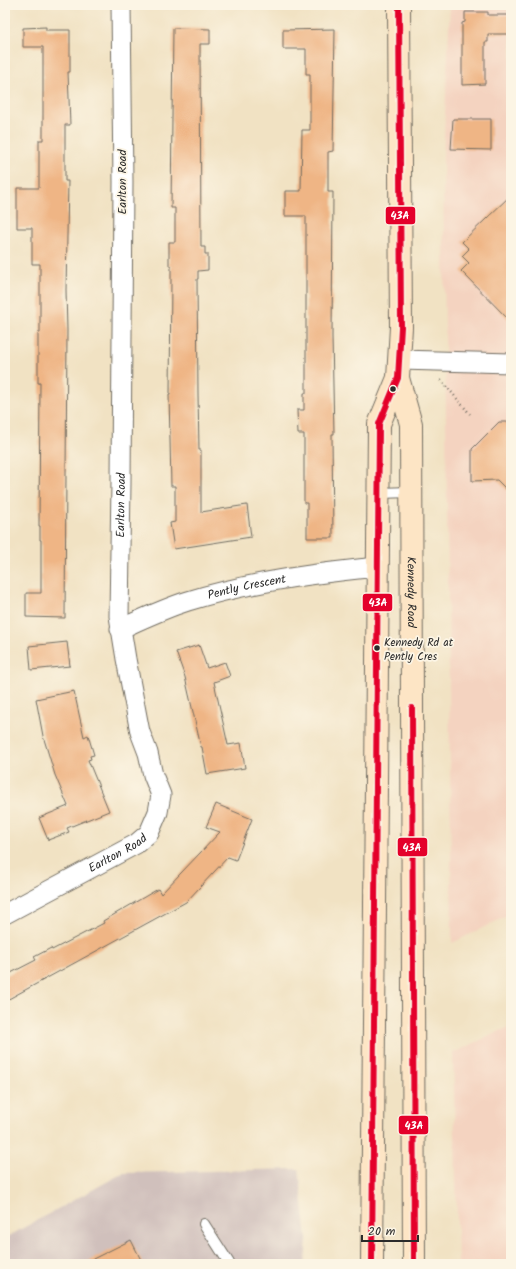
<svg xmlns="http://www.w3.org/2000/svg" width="516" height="1269" font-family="Kalam,sans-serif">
  <rect width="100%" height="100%" fill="#fcf5e5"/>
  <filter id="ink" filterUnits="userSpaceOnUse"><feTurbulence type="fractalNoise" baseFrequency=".025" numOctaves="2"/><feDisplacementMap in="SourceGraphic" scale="8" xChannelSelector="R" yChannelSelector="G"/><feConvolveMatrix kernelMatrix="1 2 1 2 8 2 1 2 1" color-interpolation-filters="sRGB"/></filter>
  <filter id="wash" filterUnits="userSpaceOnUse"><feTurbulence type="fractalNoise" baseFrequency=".012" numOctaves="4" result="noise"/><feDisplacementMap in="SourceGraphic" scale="16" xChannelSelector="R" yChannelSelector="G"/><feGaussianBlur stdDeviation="0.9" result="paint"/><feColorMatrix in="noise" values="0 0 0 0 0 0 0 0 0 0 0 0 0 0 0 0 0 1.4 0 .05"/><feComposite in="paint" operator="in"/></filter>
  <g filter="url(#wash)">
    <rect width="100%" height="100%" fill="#f1e2c3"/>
    <g fill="#f4d3c0">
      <path d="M450 5H511V914L452 943 443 159Z"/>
      <path d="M511 1026V1264H458L453 1053Z"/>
    </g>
    <path fill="#d0c0bc" d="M299 1169 307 1238 305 1264H5V1238L123 1173Z"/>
    <g id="blocks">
      <g fill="#efb585">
        <path d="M465 12H488V15H511V34H488V42H485V84L462 85V23L465 22Z"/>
        <path d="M46 27V30H70V72H68L70 125H65V181H68L66 290 67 330 65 618 26 617V593H41V540H40V526H39L40 383H38V333H40V264H32V228H17V188H39V140H43V47H23V28Z"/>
        <path d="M173 28 210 29V44H200L201 247H205V254H208V270L198 271V279H197L198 394 199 450H201V512L247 505 251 537 174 549 170 523 175 522V486H171L169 394H170L171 279V266H169V242H175V208H171Z"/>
        <path d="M335 29 333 151 328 152V192H333L332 337 334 434H332L333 538H307V503H304V434H298L297 410H304V393H306V216H285V191H301L302 130H310V74H306V49H283V30Z"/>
        <path d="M453 119H491V150L451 149Z"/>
        <path d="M511 195V322L461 271 469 263 462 256 469 249 462 242Z"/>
        <path d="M499 422H511V494L497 480 472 481V449Z"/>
        <path d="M67 642 70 666 31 670 29 646Z"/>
        <path d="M199 645 207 668 225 662 230 676 214 682 228 745 241 743 245 768 207 774 202 747H201L185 677 176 652Z"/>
        <path d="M74 691 84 737 88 735 94 755 90 756 91 759 88 760 109 811 67 828 69 832 48 840 39 818 68 806 55 775 43 736 36 699Z"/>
        <path d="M216 804 252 819 236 860 228 857 186 902 5 1001V976L36 960 34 957 51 948 52 950 104 923 103 921 158 889 161 894 220 832 206 827Z"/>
        <path d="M131 1240 143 1264H83Z"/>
      </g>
    </g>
  </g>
  <g filter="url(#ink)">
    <use href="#blocks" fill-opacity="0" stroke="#706b60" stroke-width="1"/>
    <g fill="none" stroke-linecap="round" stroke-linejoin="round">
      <g stroke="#706b60" stroke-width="12">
        <g id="lane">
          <path d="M379 493 411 492"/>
          <path d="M204 1224 229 1263 227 1264"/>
        </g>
      </g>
      <g stroke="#706b60" stroke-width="21">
        <g id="street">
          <path d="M400 360 511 363"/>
          <path id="s1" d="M120 629C142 619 165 608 188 601 250 582 314 573 378 567"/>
          <path id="s2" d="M5 914 136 844 149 833 158 812 161 795 153 775 148 753 140 732 126 659 119 616 121 483 123 182 121 5"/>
        </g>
      </g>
      <g stroke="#706b60" stroke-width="24">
        <g id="secondary">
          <path id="s3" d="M398 378 411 424 414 1264"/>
          <path d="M372 1264 379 424 398 378 401 327 399 5"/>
        </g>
      </g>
      <path stroke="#706b60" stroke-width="2.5" stroke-dasharray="1 3" stroke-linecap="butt" d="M441 380 470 414"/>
      <use href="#lane" stroke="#fff" stroke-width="10"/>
      <use href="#street" stroke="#fff" stroke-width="19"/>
      <use href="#secondary" stroke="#fde5c5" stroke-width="22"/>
      <g stroke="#fcf5e5" stroke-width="9">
        <g id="bus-1">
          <path d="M412 708 414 1264"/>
          <path d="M372 1264 379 424 398 378 401 327 399 5"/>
        </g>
      </g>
      <use href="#bus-1" stroke="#e4002b" stroke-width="6"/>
    </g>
  </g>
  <g fill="#2b2b2b" stroke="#fcf5e5" stroke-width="1.5">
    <circle cx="393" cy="389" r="3.5"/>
    <circle cx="377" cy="648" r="3.5"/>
  </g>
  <g text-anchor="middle" stroke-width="3.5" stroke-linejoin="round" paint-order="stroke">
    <g font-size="11" fill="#2b2b2b" stroke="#fcf5e5" text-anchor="start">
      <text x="384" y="646">Kennedy Rd at<tspan x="384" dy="14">Pently Cres</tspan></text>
    </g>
    <g font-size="12" fill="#2b2b2b" stroke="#fcf5e5">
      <text transform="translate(122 182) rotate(-90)" y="4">Earlton Road</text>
      <text dy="4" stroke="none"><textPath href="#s2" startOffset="501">Earlton Road</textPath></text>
      <text dy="4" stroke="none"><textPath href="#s1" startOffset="134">Pently Crescent</textPath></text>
      <text dy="4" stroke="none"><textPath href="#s3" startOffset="216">Kennedy Road</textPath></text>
      <text dy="4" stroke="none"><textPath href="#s2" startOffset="128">Earlton Road</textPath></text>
    </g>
  </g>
  <g stroke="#fcf5e5" stroke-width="1.5">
    <rect x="385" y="206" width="31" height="19" rx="4" fill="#e4002b"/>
    <rect x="362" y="593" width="31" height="19" rx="4" fill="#e4002b"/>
    <rect x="397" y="837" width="31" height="20" rx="4" fill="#e4002b"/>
    <rect x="398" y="1115" width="31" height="20" rx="4" fill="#e4002b"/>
  </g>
  <g font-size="11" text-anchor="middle" font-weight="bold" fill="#fff">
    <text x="400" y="219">43A</text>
    <text x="378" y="606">43A</text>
    <text x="412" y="851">43A</text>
    <text x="414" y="1129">43A</text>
  </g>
  <rect width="516" height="1269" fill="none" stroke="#fcf5e5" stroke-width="20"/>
  <path d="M362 1235v6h56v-6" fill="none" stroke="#2b2b2b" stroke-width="2"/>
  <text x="368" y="1235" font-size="12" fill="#2b2b2b" stroke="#fcf5e5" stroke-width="3" paint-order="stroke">20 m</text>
</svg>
